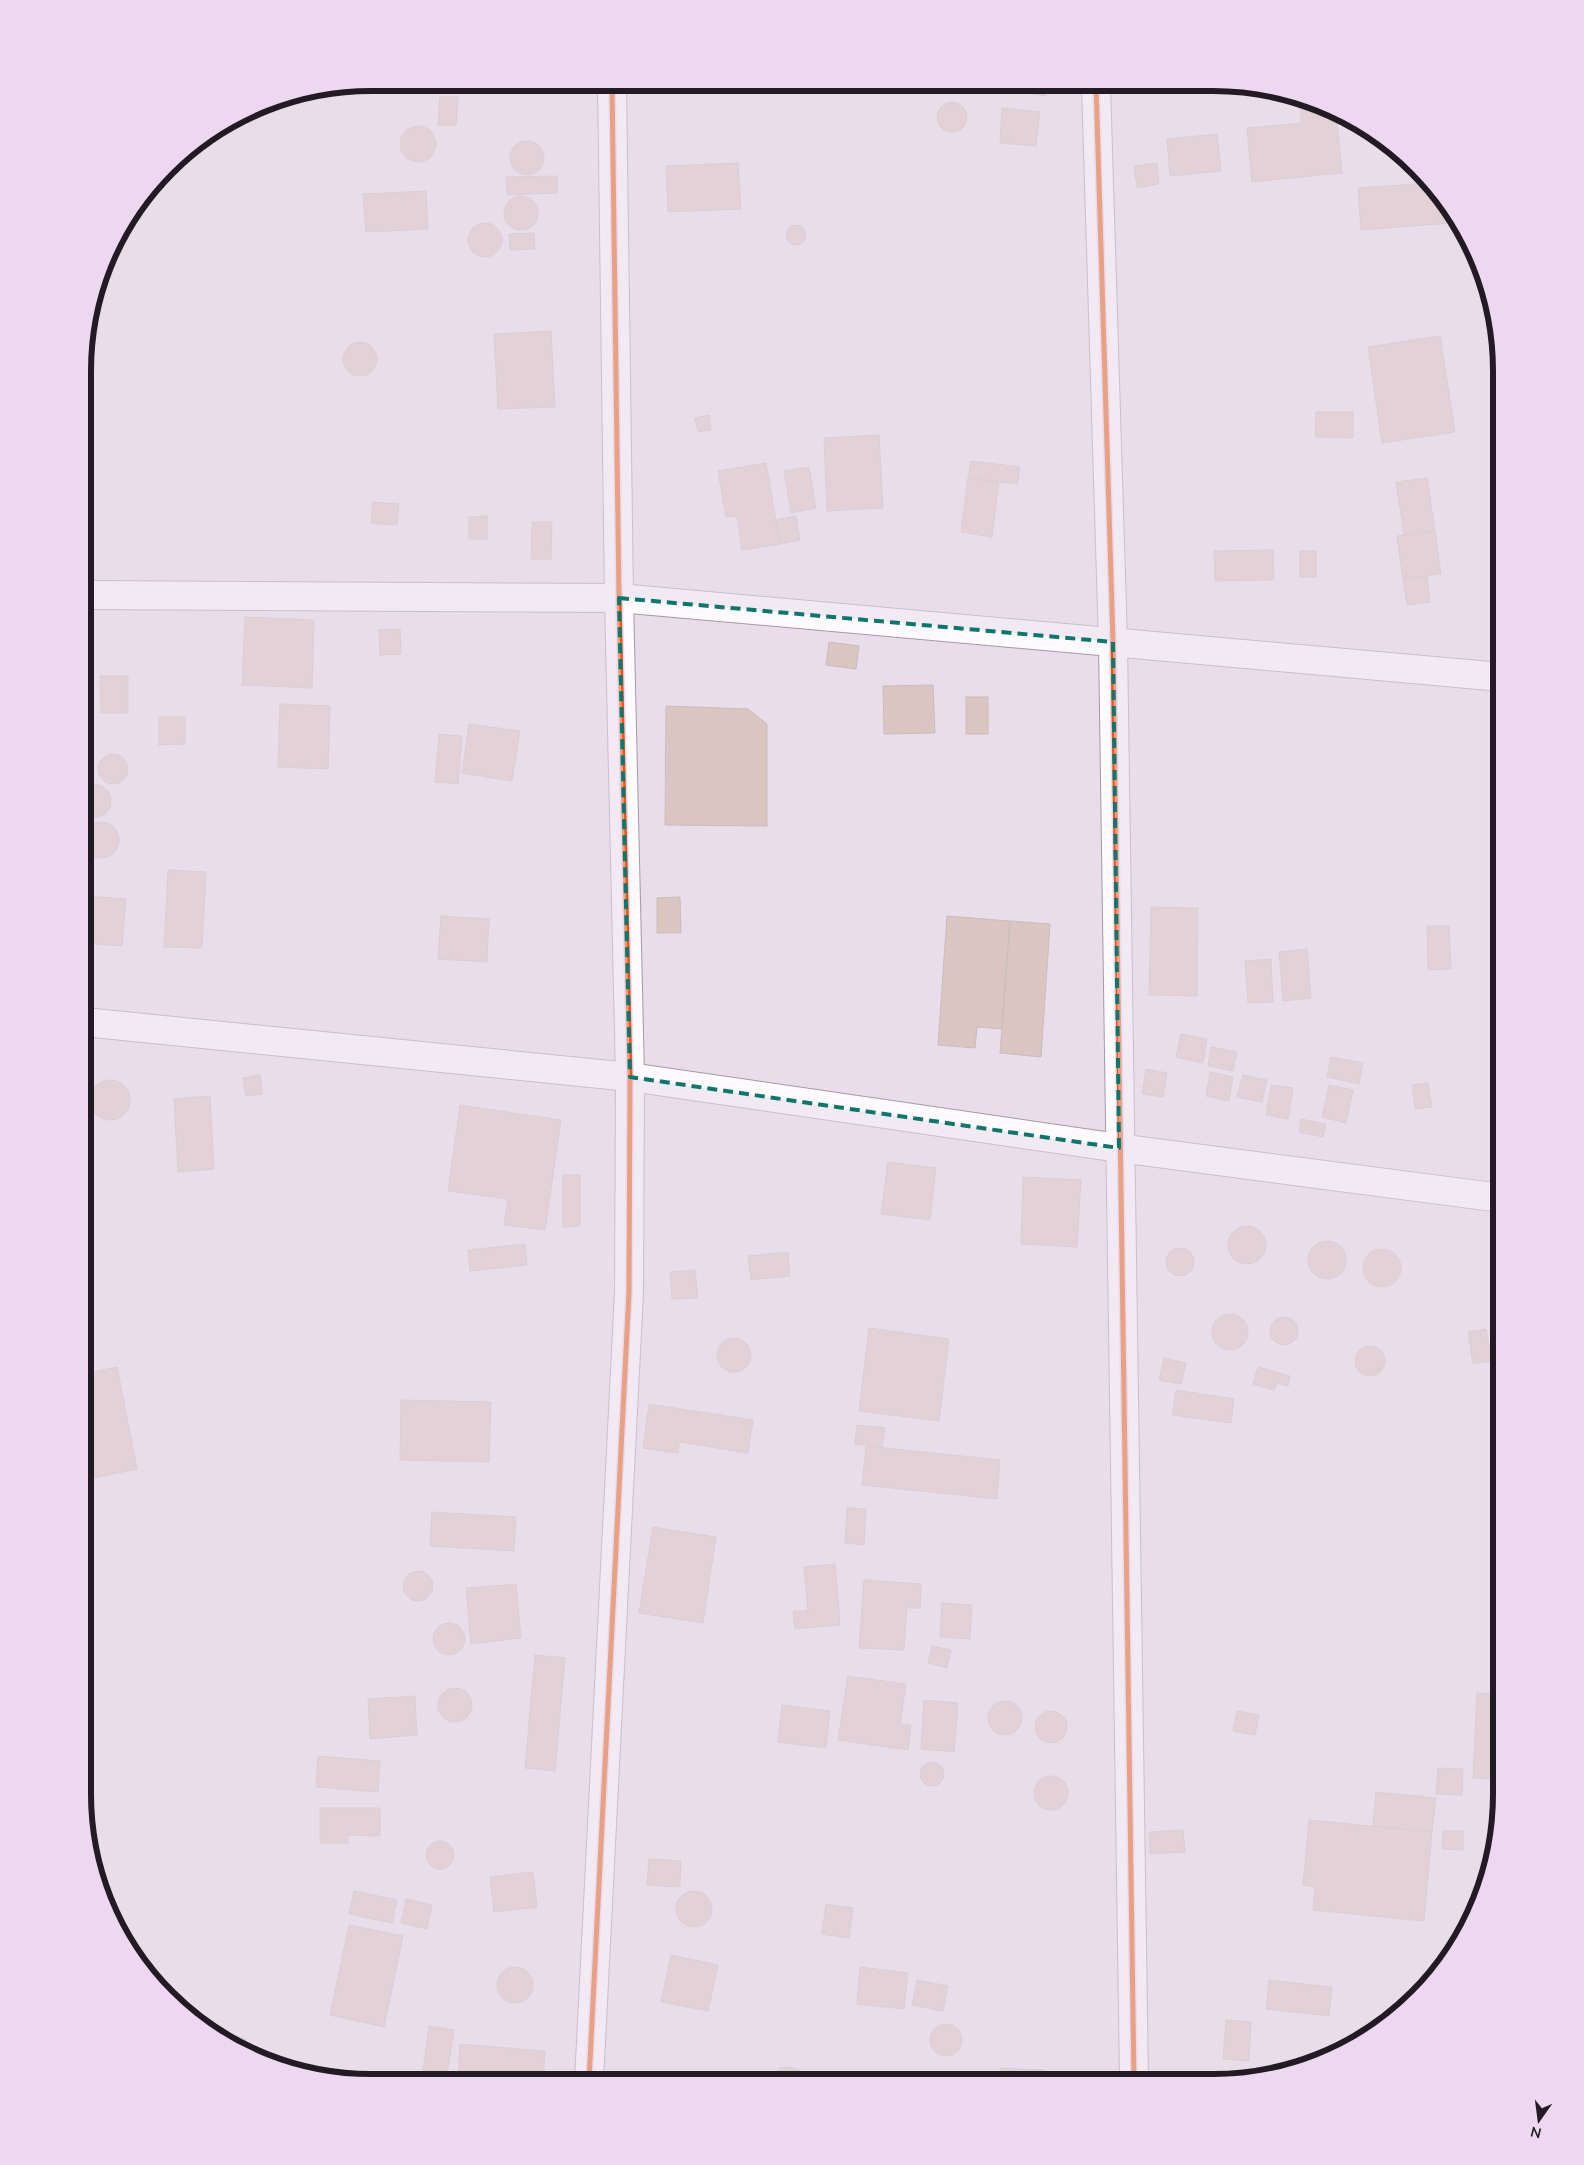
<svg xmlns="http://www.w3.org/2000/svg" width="1584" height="2165" font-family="Mulish,sans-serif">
  <rect width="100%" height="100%" fill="#e9ddea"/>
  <g fill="#dac5c1" stroke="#c7bdbf">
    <path d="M506 83H550L551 87 507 92Z"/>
    <path d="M733 84H773L772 90 733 85Z"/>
    <path d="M1000 84H1048L1046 96 999 89Z"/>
    <path d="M440 97H458L456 125H438Z"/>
    <path d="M1299 100H1305L1323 105 1336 112 1342 173 1252 182 1247 128 1302 123Z"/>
    <circle cx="952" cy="117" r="15"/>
    <path d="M1002 108 1040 112 1036 146 1000 143Z"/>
    <circle cx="418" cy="144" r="18"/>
    <path d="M1217 134 1221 171 1170 176 1167 139Z"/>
    <circle cx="527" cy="158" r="17"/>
    <path d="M738 163 741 209 668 212 666 166Z"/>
    <path d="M1157 163 1159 184 1137 188 1134 166Z"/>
    <path d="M557 176V193L507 195 506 177Z"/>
    <path d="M1429 183 1442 195 1451 211 1452 223 1361 230 1358 188Z"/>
    <path d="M426 191 428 229 366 232 363 194Z"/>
    <circle cx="521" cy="213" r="17"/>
    <circle cx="485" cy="240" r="17"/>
    <circle cx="796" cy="235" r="10"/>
    <path d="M534 233 535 249 510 250 509 234Z"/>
    <path d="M551 331 555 407 498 409 494 334Z"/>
    <path d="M1440 336 1455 432 1382 443 1368 347Z"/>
    <circle cx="360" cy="359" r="17"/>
    <path d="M1316 412H1353V438L1315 437Z"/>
    <path d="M709 415 711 430 698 432 695 418Z"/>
    <path d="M879 435 883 508 827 511 824 438Z"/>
    <path d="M971 461 1020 467 1017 484 968 478Z"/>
    <path d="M766 463 780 544 742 550 737 516 726 517 718 471Z"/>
    <path d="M809 467 816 508 791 513 784 471Z"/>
    <path d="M968 478 999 482 992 537 961 532Z"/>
    <path d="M1427 478 1435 531 1404 535 1396 482Z"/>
    <path d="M373 502 399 504 397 525 371 523Z"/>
    <path d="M487 516V539H469V517Z"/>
    <path d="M796 516 800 540 780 544 776 520Z"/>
    <path d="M532 522H552L551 559H531Z"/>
    <path d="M1435 531 1441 574 1403 579 1397 536Z"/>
    <path d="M1273 550 1274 580 1215 581 1214 551Z"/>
    <rect x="1300" y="551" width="16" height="26"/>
    <path d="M1427 576 1430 602 1407 605 1403 579Z"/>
    <path d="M85 617H92V706H84Z"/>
    <path d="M245 617 314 620 312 688 242 685Z"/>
    <path d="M400 629 401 654 380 655 379 630Z"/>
    <path d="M829 642 859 646 856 669 826 665Z"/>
    <path d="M100 676H128V713H101Z"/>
    <path d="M933 685 935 733 884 734 883 686Z"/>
    <rect x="966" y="697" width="22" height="37"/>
    <path d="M280 704 330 706 328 769 278 767Z"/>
    <path d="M666 706 748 709 767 724V826L665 825Z"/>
    <path d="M159 717H185V744L159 745Z"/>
    <path d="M469 724 520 731 512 781 462 773Z"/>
    <path d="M439 734 462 736 458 784 435 782Z"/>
    <circle cx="113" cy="769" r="15"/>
    <path d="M94 784 102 786 109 792 111 800 110 808 104 815 96 818 87 816 84 813V789Z"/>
    <circle cx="101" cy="840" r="18"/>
    <path d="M168 870 206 872 202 948 164 947Z"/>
    <path d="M84 896 126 899 122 946 84 943Z"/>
    <path d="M680 897 681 933H657V898Z"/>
    <path d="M1151 907 1198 908 1197 996 1149 995Z"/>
    <path d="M441 916 489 919 487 962 438 959Z"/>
    <path d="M947 916 1010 921 1002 1029 977 1027 975 1048 938 1045Z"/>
    <path d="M1010 921 1050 924 1041 1057 1000 1053Z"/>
    <path d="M1427 926H1449L1451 969 1428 970Z"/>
    <path d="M1307 949 1311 998 1283 1001 1279 952Z"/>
    <path d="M1271 959 1273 1002 1248 1003 1245 961Z"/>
    <path d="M1181 1034 1207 1039 1203 1063 1176 1057Z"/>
    <path d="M1211 1047 1237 1052 1233 1071 1208 1066Z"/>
    <path d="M1331 1057 1363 1063 1359 1084 1327 1077Z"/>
    <path d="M1146 1069 1167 1073 1163 1097 1142 1094Z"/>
    <path d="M1210 1072 1233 1077 1229 1101 1206 1096Z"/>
    <path d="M260 1075 262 1094 246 1096 243 1078Z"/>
    <path d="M1243 1075 1267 1080 1262 1102 1237 1097Z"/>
    <circle cx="110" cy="1100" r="20"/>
    <path d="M1428 1083 1432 1107 1415 1109 1412 1085Z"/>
    <path d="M1271 1085 1293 1088 1288 1119 1266 1115Z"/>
    <path d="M1329 1085 1353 1090 1346 1123 1322 1117Z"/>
    <path d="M210 1096 214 1169 178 1172 174 1099Z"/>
    <path d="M460 1105 561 1120 545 1230 504 1225 508 1199 448 1191Z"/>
    <path d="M1301 1119 1326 1124 1323 1137 1299 1132Z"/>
    <path d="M888 1162 936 1168 930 1220 881 1214Z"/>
    <path d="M563 1175H580V1226L563 1227Z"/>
    <path d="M1023 1177 1081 1180 1077 1247 1021 1244Z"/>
    <circle cx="1247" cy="1245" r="19"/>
    <circle cx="1327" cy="1260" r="19"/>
    <path d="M525 1244 527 1265 470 1271 468 1250Z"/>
    <circle cx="1180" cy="1262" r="14"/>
    <circle cx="1382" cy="1268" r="19"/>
    <path d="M788 1252 790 1276 751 1280 748 1256Z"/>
    <path d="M695 1270 698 1298 672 1299 670 1272Z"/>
    <circle cx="1230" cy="1332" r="18"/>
    <circle cx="1284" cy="1331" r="14"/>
    <path d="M869 1328 949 1339 939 1421 859 1411Z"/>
    <path d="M1486 1329 1491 1361 1473 1364 1468 1332Z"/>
    <circle cx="734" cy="1355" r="17"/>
    <circle cx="1370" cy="1361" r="15"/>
    <path d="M1164 1358 1186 1363 1181 1384 1159 1380Z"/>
    <path d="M117 1367 137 1469 83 1480V1374Z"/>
    <path d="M1258 1367 1290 1376 1288 1386 1277 1383 1274 1390 1253 1384Z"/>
    <path d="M1176 1390 1234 1399 1231 1423 1172 1415Z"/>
    <path d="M401 1400 491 1402 489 1462 400 1460Z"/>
    <path d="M649 1404 753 1420 748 1453 679 1442 678 1453 643 1448Z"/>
    <path d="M857 1425 885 1428 882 1448 855 1444Z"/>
    <path d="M866 1446 1000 1460 997 1499 862 1485Z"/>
    <path d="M847 1508 866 1509 864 1545 845 1543Z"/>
    <path d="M432 1512 516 1517 514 1551 430 1546Z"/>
    <path d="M653 1527 716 1537 703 1623 639 1613Z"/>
    <path d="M835 1564 840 1625 795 1629 793 1611H808L804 1567Z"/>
    <circle cx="418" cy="1586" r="15"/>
    <path d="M864 1580 921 1584 920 1608H907L904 1650 859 1648Z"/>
    <path d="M516 1584 521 1638 471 1644 466 1588Z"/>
    <path d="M942 1603 972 1605 970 1639 940 1637Z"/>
    <circle cx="449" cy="1639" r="16"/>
    <path d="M932 1646 951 1650 947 1668 928 1663Z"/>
    <path d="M535 1655 565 1658 555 1771 525 1768Z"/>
    <path d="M848 1676 906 1684 900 1724 911 1725 908 1750 838 1740Z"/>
    <circle cx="455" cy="1705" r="17"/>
    <path d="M1477 1693 1501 1694V1779L1473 1778Z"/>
    <path d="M415 1696 417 1735 370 1739 368 1699Z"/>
    <path d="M924 1700 958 1703 954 1752 921 1749Z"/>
    <circle cx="1005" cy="1718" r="17"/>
    <path d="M782 1705 830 1711 826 1748 778 1742Z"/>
    <path d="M1237 1711 1259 1715 1255 1735 1233 1731Z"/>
    <circle cx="1051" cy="1727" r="16"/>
    <path d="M318 1756 380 1761 378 1792 316 1787Z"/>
    <circle cx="932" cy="1774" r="12"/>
    <path d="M1438 1768 1463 1769 1462 1795 1436 1794Z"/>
    <circle cx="1051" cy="1793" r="17"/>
    <path d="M1376 1792 1436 1798 1432 1832 1373 1826Z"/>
    <path d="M320 1808H380V1836L348 1835V1843H320Z"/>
    <path d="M1309 1820 1432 1832 1424 1921 1313 1910 1315 1887 1303 1885Z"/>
    <path d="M1183 1830 1185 1852 1150 1854 1149 1832Z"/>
    <path d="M1443 1831H1463V1850L1442 1849Z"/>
    <circle cx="440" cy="1855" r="14"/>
    <path d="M649 1859 681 1861 680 1887 647 1885Z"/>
    <path d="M533 1872 537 1907 494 1912 490 1877Z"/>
    <path d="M354 1891 397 1900 392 1923 349 1914Z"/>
    <circle cx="694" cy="1909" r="18"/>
    <path d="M406 1899 432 1905 427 1929 401 1923Z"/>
    <path d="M826 1904 853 1908 849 1938 822 1934Z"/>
    <path d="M349 1925 403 1936 384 2027 330 2015Z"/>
    <path d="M671 1955 718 1965 708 2011 661 2002Z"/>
    <path d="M860 1967 908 1973 904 2009 857 2004Z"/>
    <circle cx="515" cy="1985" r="18"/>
    <path d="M917 1980 948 1986 943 2011 912 2005Z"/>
    <path d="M1269 1980 1332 1987 1329 2016 1266 2009Z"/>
    <path d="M1226 2020 1251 2022 1249 2061 1223 2059Z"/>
    <circle cx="946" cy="2040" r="16"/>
    <path d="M429 2026 454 2030 447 2074 423 2070Z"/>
    <path d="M217 2031 246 2039 243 2050 217 2035Z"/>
    <path d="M460 2044 545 2051 543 2081 458 2080Z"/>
    <path d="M790 2067 799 2070 805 2077 806 2081H770L773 2075 780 2068Z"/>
    <path d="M1001 2068 1043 2070 1042 2082H1001Z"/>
    <path d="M737 2072 759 2076 758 2081H735Z"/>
  </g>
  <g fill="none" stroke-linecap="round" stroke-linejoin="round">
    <g stroke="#a49aa5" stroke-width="30">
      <g id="minor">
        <path d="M1096 85 1113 642 1134 2082"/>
        <path d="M85 595 619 598 1501 677"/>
        <path d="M84 1022 630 1077 1119 1148 1501 1198"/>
        <path d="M589 2081 629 1292 630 1077 619 598 612 83"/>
      </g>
    </g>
    <use href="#minor" stroke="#fcfafc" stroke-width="28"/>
    <g stroke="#eed7f0" stroke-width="8">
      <g id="cycleway">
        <path d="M1096 85 1113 642 1134 2082"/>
        <path d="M589 2081 629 1292 630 1077 619 598 612 83"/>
      </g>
    </g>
    <use href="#cycleway" stroke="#e8590c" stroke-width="5"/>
  </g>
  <path d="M0 0H1584V2165H0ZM619 598 1113 642 1119 1148 630 1077Z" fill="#e9ddea" fill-opacity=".55" fill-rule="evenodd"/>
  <path fill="none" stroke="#0f766e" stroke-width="4" stroke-dasharray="10 6" stroke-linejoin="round" d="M619 598 1113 642 1119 1148 630 1077Z"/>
  <path d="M0 0H1584V2165H0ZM371 91H1213A280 280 0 0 1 1493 371V1794A280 280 0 0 1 1213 2074H371A280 280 0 0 1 91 1794V371A280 280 0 0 1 371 91Z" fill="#eed7f0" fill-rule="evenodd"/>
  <path fill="none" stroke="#231b24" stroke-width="6" d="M371 91H1213A280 280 0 0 1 1493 371V1794A280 280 0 0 1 1213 2074H371A280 280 0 0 1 91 1794V371A280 280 0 0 1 371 91Z"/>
  <g transform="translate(1539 2120) rotate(194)" stroke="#eed7f0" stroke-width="4" paint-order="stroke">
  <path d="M0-4L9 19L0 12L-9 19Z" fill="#231b24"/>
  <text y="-8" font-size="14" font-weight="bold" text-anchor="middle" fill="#231b24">N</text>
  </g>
</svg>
